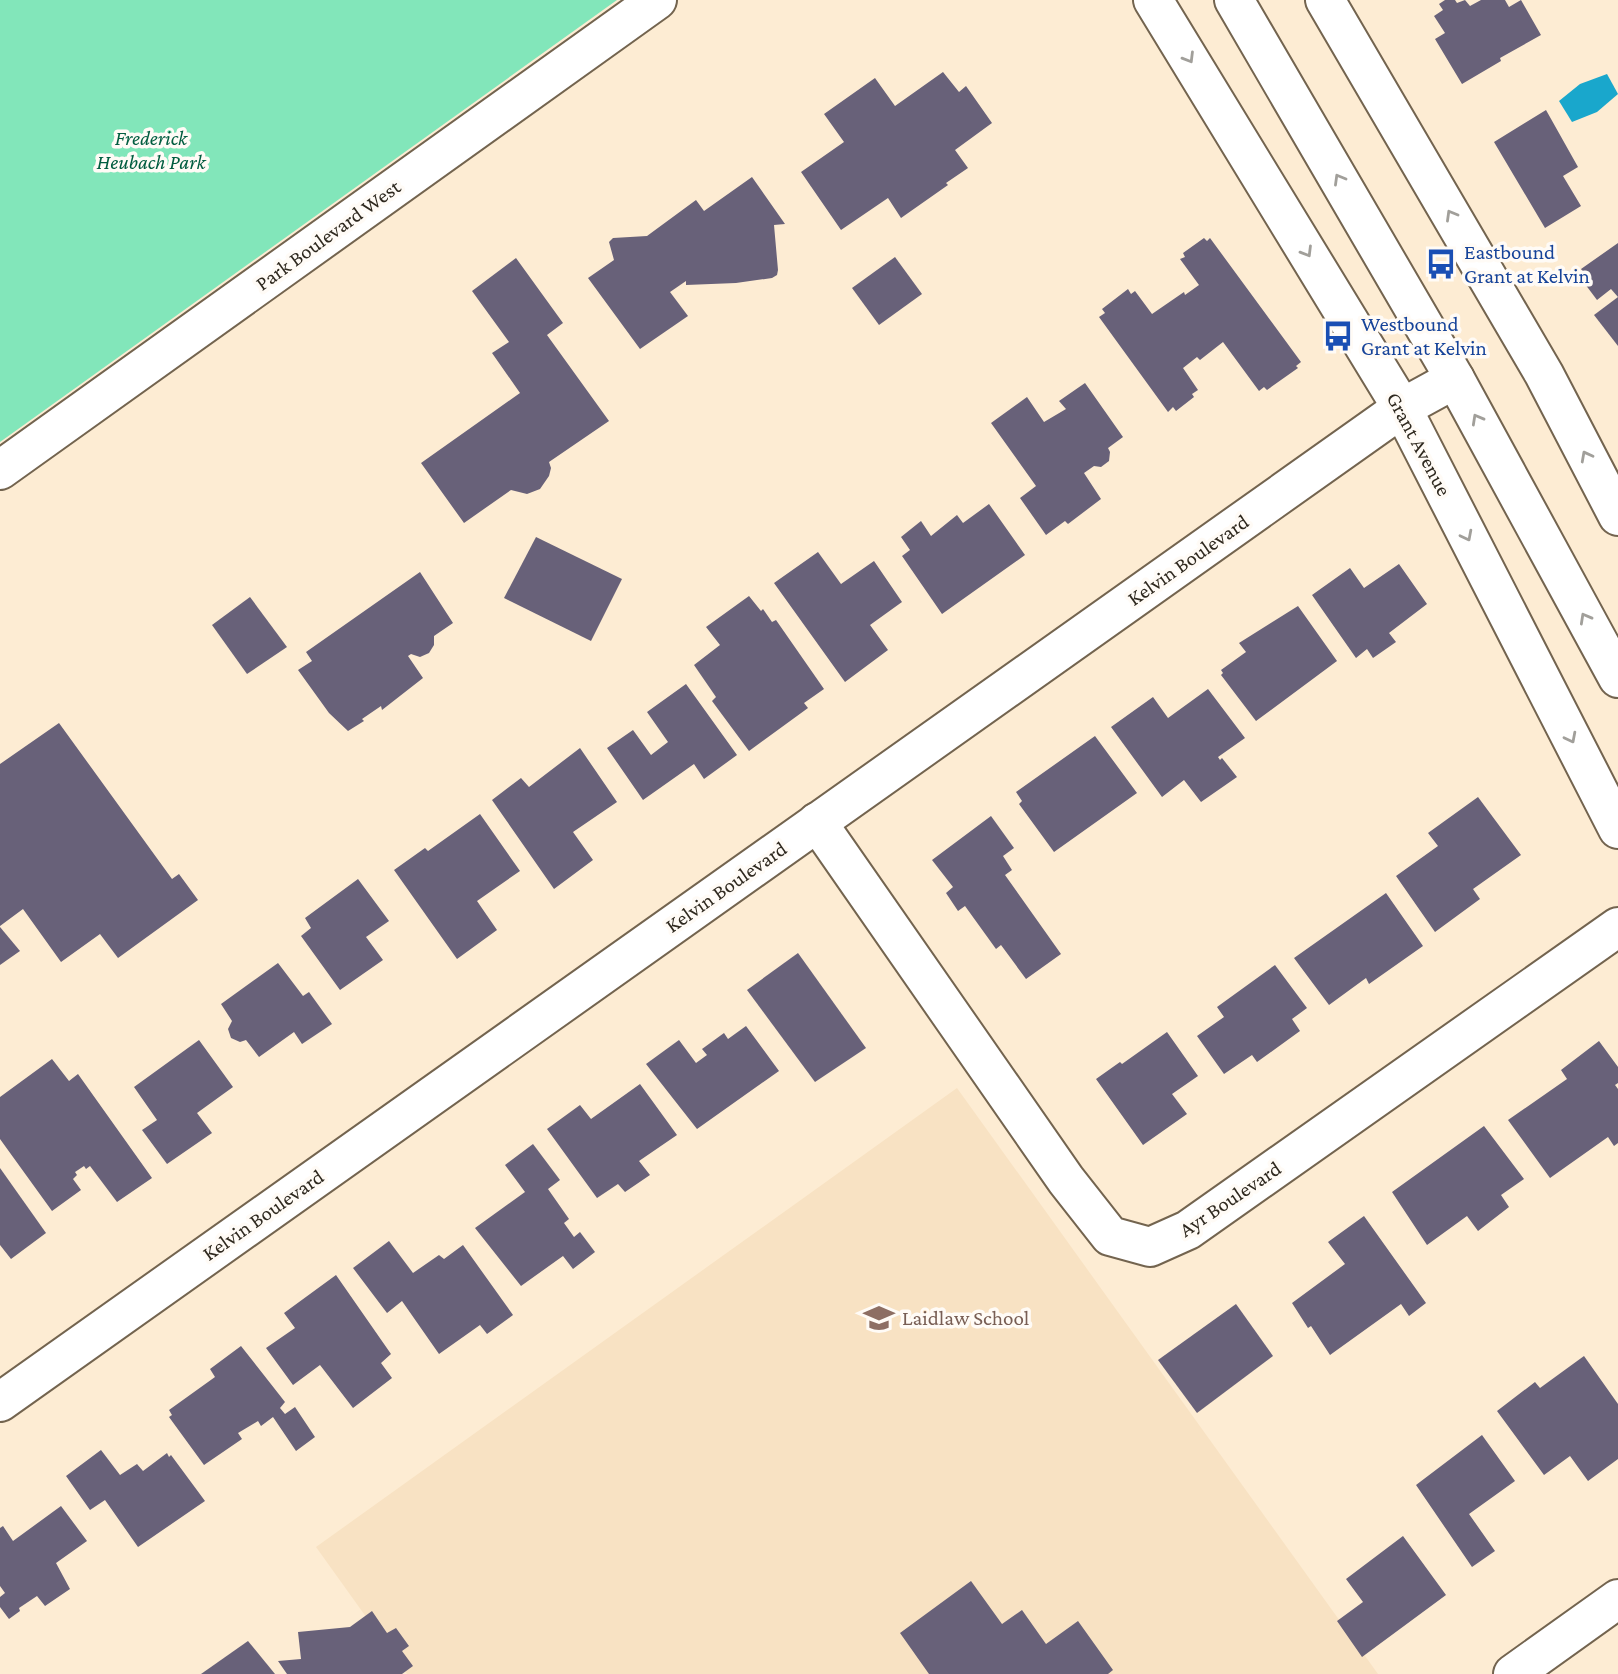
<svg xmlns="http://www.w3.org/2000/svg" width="1618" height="1674" font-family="'Crimson Pro',serif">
  <rect width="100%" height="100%" fill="#fdecd3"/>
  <path fill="#f8e2c3" d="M957 1088 1378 1674H407L316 1547Z"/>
  <path fill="#82e6ba" d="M0 0H617L0 442Z"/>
  <path fill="#19a7cc" d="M1607 74 1618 94 1597 112 1572 122 1559 101 1580 84Z"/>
  <g fill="#686179">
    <path d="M1445 0H1455L1457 3 1465 0 1470 6 1481 0H1505L1509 7 1521 0 1541 35 1500 58 1501 61 1462 84 1435 39 1445 33 1434 16 1443 10 1439 4Z"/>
    <path d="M943 72 959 92 966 86 992 123 955 150 968 168 946 183 948 185 901 218 888 198 841 230 801 172 844 142 824 114 875 78 895 106Z"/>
    <path d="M1546 110 1578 167 1563 176 1581 206 1545 228 1494 142Z"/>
    <path d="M752 177 785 224 774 225 778 270 777 275 772 278 736 283 686 285V281L670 292 688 316 640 349 588 278 614 260 609 242 613 238 647 236 696 200 704 211Z"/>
    <path d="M1204 238 1207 241 1210 238 1301 362 1296 366 1298 368 1267 390 1264 387 1259 391 1223 342 1200 360 1197 357 1183 368 1198 390 1192 394 1194 397 1176 411 1173 407 1168 412 1099 317 1105 313 1102 309 1128 289 1131 294 1135 291 1152 314 1184 292 1185 295 1199 285 1180 259 1185 257 1183 253Z"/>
    <path d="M1618 243V297L1611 289 1597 300 1585 284 1588 279 1581 269Z"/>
    <path d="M895 257 922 294 879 325 852 288Z"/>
    <path d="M516 258 563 323 547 335 609 421 549 462 551 468 549 476 540 489 527 494 511 490 464 523 421 463 520 393 492 353 509 342 472 291Z"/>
    <path d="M1618 297V346L1594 315Z"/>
    <path d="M1085 383 1123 437 1108 448 1110 452 1109 461 1101 467 1094 466 1084 473 1101 499 1068 524 1065 521 1046 535 1020 498 1036 486 991 423 1027 397 1044 422 1066 409 1059 401Z"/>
    <path d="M989 504 1025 555 942 614 902 556 910 550 901 537 921 521 931 536 957 515 963 523Z"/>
    <path d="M536 537 622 579 591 641 504 598Z"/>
    <path d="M818 552 841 584 874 561 902 602 870 625 888 650 845 682 774 583Z"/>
    <path d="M1399 564 1427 604 1389 633 1396 642 1373 658 1367 649 1356 658 1312 595 1350 568 1364 588Z"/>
    <path d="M420 572 453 623 434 636V645L429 653 420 657 411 654 408 656 423 678 382 710 381 706 362 719 364 721 348 731 329 713 298 670 312 661 306 652Z"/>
    <path d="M749 596 761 611 763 609 772 622 776 620 824 689 804 703 808 708 749 751 712 701 716 697 694 665 720 645 706 627Z"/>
    <path d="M250 597 287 647 247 674 212 625Z"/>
    <path d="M1298 606 1337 661 1256 721 1221 675 1223 673 1221 670 1246 652 1239 643Z"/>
    <path d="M686 684 737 755 704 779 694 764 643 800 607 748 633 730 651 755 668 742 647 712Z"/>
    <path d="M1208 689 1245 738 1218 757 1220 760 1222 758 1237 777 1201 802 1184 780 1162 797 1111 727 1153 697 1168 718Z"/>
    <path d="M59 723 172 879 179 874 198 900 118 958 100 934 61 962 23 909 0 926V764Z"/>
    <path d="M1095 736 1137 793 1054 852 1019 804 1022 801 1016 792Z"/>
    <path d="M580 748 617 802 573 832 593 860 554 889 492 800 521 778 529 787Z"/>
    <path d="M1478 797 1521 855 1473 889 1480 899 1435 932 1396 876 1438 846 1428 833Z"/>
    <path d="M480 814 520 871 477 901 497 930 457 959 394 870 425 848 428 851Z"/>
    <path d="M991 816 1014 848 1003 856 1012 870 1005 875 1061 954 1026 979 1001 945 996 949 965 906 958 911 946 893 953 887 932 860Z"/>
    <path d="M358 879 389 921 366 937 383 960 340 990 301 936 311 928 305 918Z"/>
    <path d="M1386 893 1423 946 1369 984 1366 978 1329 1005 1294 958Z"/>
    <path d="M0 927 20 951 0 965Z"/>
    <path d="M798 953 866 1048 815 1082 747 990Z"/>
    <path d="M278 963 303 996 309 992 332 1024 302 1044 294 1032 259 1057 246 1040 240 1042 231 1038 228 1029 232 1021 221 1004Z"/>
    <path d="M1275 965 1307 1008 1292 1019 1300 1031 1257 1062 1252 1055 1224 1074 1197 1036 1224 1017 1217 1007Z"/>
    <path d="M746 1026 779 1071 697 1129 646 1064 679 1040 696 1063 707 1055 702 1049 724 1033 728 1039Z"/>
    <path d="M1167 1032 1198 1076 1172 1094 1187 1114 1143 1145 1096 1079 1120 1062 1122 1064Z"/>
    <path d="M199 1040 233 1087 197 1113 212 1133 167 1164 142 1130 157 1120 134 1087Z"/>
    <path d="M1599 1041 1618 1067V1083L1615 1085 1618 1089V1143L1614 1146 1608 1137 1550 1178 1508 1120 1567 1079 1561 1070Z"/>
    <path d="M52 1059 69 1081 78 1074 152 1178 117 1202 90 1166 86 1169 84 1166 75 1172 77 1175 73 1179 81 1190 52 1211 0 1139V1097Z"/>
    <path d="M640 1084 677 1135 639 1161 650 1175 625 1192 618 1184 597 1198 547 1129 580 1105 591 1119Z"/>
    <path d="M1484 1126 1524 1179 1501 1195 1509 1207 1478 1231 1467 1216 1427 1245 1392 1192Z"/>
    <path d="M533 1144 560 1180 548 1189 569 1219 564 1223 574 1237 580 1232 595 1252 573 1269 563 1256 521 1286 475 1228 525 1192 505 1165Z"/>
    <path d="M0 1168 46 1233 11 1259 0 1245Z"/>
    <path d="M1364 1216 1426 1303 1409 1316 1401 1304 1330 1355 1311 1326 1308 1328 1292 1303 1345 1264 1328 1242Z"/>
    <path d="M389 1241 413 1273 439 1255 444 1259 463 1245 513 1315 487 1334 480 1325 439 1354 402 1301 387 1313 353 1268Z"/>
    <path d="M336 1275 391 1354 381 1363 392 1378 353 1408 320 1365 293 1385 266 1348 295 1328 284 1313Z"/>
    <path d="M1236 1304 1273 1356 1197 1413 1158 1360Z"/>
    <path d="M241 1346 285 1402 280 1408 285 1414 295 1407 315 1437 296 1451 273 1417 261 1426 258 1421 238 1433 242 1439 204 1465 169 1417 172 1415 169 1410 215 1377 210 1369Z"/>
    <path d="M1584 1356 1618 1404V1459L1588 1481 1570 1456 1544 1475 1497 1411 1535 1382 1540 1388Z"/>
    <path d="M1482 1435 1515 1481 1469 1514 1495 1551 1472 1567 1416 1485Z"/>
    <path d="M101 1450 120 1475 137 1464 143 1471 167 1453 169 1457 171 1455 205 1501 138 1547 105 1500 90 1510 66 1476Z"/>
    <path d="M61 1506 87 1541 56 1563 70 1589 45 1606 37 1596 19 1608 20 1611 9 1619 0 1607V1597L5 1593 0 1586V1528L3 1526 13 1541Z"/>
    <path d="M1403 1536 1446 1595 1362 1657 1337 1621 1363 1602 1346 1579Z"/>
    <path d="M971 1581 1002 1624 1022 1610 1046 1644 1078 1621 1113 1670 1108 1674H929L900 1633Z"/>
    <path d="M372 1611 387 1633 396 1628 409 1646 402 1651 413 1666 402 1674H287L278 1661 301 1659 298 1632 350 1627Z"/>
    <path d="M248 1641 275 1674H201Z"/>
  </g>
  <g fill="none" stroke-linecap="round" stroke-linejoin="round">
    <g stroke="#73644f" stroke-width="42">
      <g id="minor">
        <path d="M1325 0 1544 374 1618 516"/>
        <path d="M0 470 657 0"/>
        <path d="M817 822 1066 1180 1110 1236 1150 1247 1188 1230 1618 927"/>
        <path d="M0 1402 1402 408 1455 379"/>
        <path d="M1513 1674 1618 1599"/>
      </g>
    </g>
    <g stroke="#73644f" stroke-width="42">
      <g id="secondary">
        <path d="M1153 0 1402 408 1618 829"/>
        <path d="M1234 0 1455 379 1618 678"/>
      </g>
    </g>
    <use href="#minor" stroke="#fff" stroke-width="38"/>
    <use href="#secondary" stroke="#fff" stroke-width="38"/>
  </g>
  <defs><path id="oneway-chevron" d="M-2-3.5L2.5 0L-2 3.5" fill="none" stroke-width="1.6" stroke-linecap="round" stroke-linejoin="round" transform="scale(1.75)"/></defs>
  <g stroke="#a19f9a">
    <use href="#oneway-chevron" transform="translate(1189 58) rotate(59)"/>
    <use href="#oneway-chevron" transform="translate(1339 179) rotate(-120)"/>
    <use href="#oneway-chevron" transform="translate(1451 215) rotate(-120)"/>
    <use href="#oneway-chevron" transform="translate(1307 252) rotate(59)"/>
    <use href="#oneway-chevron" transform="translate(1477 419) rotate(-119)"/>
    <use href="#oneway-chevron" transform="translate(1586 456) rotate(-118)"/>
    <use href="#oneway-chevron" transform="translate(1467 536) rotate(63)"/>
    <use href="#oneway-chevron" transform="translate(1585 618) rotate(-119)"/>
    <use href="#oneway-chevron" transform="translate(1571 738) rotate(63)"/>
  </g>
  <defs>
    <g id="bus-bare" transform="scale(2.415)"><path d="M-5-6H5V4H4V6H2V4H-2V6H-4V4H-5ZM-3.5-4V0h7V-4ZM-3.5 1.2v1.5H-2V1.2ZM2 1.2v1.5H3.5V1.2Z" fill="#1a4fb4" stroke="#fffbf6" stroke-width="2.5" paint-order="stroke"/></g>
    <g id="school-bare" transform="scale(2.415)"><path d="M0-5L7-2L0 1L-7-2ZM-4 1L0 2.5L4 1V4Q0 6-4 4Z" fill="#8d6e63" stroke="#fffbf6" stroke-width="2.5" paint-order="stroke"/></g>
  </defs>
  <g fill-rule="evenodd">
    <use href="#bus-bare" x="1441" y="264"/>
    <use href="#bus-bare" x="1338" y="336"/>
    <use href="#school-bare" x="879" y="1318"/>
  </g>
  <g text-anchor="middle" stroke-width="7" stroke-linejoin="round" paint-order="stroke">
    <g font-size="21" font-style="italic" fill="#005c3f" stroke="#fffbf6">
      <text x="151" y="145">Frederick<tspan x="151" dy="24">Heubach Park</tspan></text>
    </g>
    <g font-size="21" fill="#2f291f" stroke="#fffbf6">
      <text transform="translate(328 235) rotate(-36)" y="7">Park Boulevard West</text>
      <text transform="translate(1419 444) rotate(62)" y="7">Grant Avenue</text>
      <text transform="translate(1188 560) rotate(-35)" y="7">Kelvin Boulevard</text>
      <text transform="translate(726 887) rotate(-35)" y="7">Kelvin Boulevard</text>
      <text transform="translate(1230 1199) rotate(-34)" y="7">Ayr Boulevard</text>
      <text transform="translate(263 1215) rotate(-35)" y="7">Kelvin Boulevard</text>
    </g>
    <g font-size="21" fill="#164399" stroke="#fffbf6" text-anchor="start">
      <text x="1464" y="259">Eastbound<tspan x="1464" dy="24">Grant at Kelvin</tspan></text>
      <text x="1361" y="331">Westbound<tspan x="1361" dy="24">Grant at Kelvin</tspan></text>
    </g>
    <g font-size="21" fill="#785e54" stroke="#fffbf6" text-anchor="start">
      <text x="902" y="1325">Laidlaw School</text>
    </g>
  </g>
</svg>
